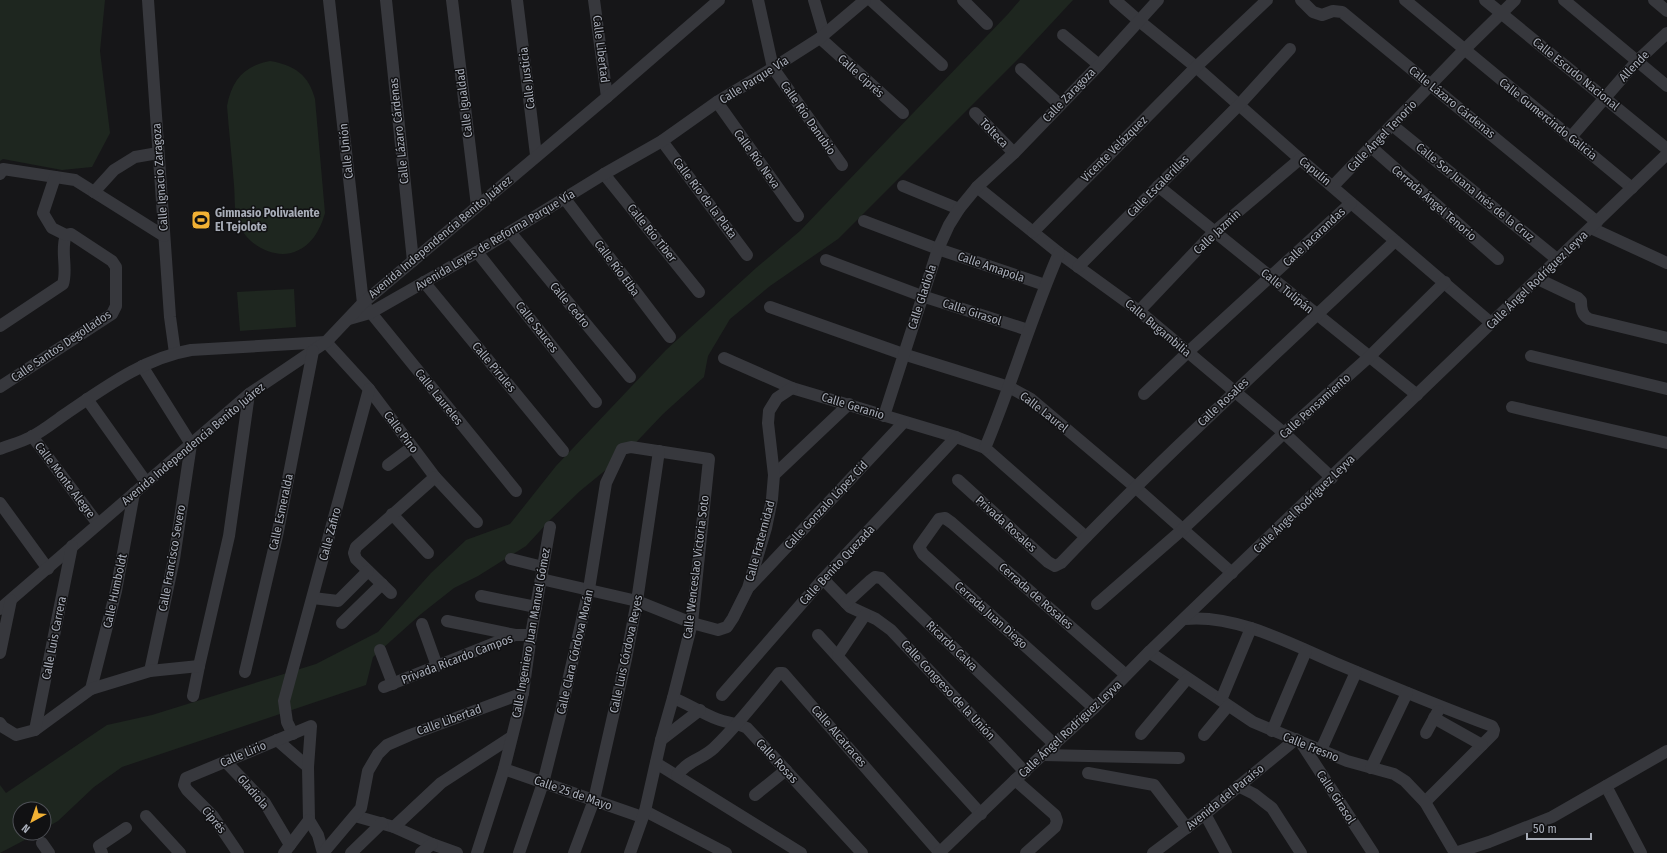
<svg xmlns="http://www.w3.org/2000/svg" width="1667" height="853" font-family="'Fira Sans Condensed',sans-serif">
  <rect width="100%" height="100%" fill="#161618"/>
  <g fill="#1e261f">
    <path d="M0 0H105L100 51 110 133 92 167 62 170 3 159 0 161Z"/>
    <path d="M1020 0H1073L1021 56 838 239 770 286 730 319 708 356 704 377 663 414 624 455 580 491 550 520 526 546 478 576 454 588 421 614 373 657 366 685 122 767 94 787 58 821 44 829V809H20V833H38L0 853V785L6 793 107 725 152 715 316 664 378 632 431 573 466 540 510 524 556 466 666 350 756 268 800 231 1008 14Z"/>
    <path d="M270 61C294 65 309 75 315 99L325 213C320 231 310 248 291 253 268 258 243 241 237 219 234 208 235 196 234 185 232 159 229 132 227 106 232 80 244 66 270 61Z"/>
    <path d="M294 289 296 327 240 331 237 292Z"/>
  </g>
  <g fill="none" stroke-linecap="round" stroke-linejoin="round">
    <g stroke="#37383d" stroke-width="12">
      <path d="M148 0 170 317 175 353"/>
      <path d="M329 0 363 303 516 491"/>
      <path d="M386 0 413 261"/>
      <path d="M452 0 477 206"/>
      <path d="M517 0 536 155"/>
      <path d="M594 0 607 97"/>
      <path d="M758 0 773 68 842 165"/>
      <path d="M814 0 824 34"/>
      <path d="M871 0 942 65"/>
      <path d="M963 0 987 24"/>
      <path d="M1115 0 1138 20 1196 67 1300 159 1491 323"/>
      <path d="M1301 0 1313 12 1322 15 1333 11 1342 12 1597 222"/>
      <path d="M1405 0 1632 188"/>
      <path d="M1485 0 1667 149"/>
      <path d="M1564 0 1667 86"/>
      <path d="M1654 0 1667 11"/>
      <path d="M1063 35 1099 65"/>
      <path d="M820 38 903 113"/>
      <path d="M1021 69 1060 105"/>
      <path d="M717 102 798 216"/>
      <path d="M975 113 1014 153"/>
      <path d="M1392 125 1558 260"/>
      <path d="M1571 137 1637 61 1667 33"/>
      <path d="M662 141 747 255"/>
      <path d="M1371 147 1498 259"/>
      <path d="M0 174 3 169 75 180 164 236"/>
      <path d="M604 174 699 292"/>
      <path d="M903 186 959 209"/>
      <path d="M1158 186 1417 395"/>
      <path d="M1333 186 1464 50 1515 0"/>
      <path d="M977 187 1059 253 1139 311 1284 433 1332 478"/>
      <path d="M94 192 114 170 135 157 158 153"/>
      <path d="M565 199 670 337"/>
      <path d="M864 221 938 249 1045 285"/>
      <path d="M1591 228 1667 263"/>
      <path d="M510 232 630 377"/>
      <path d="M1033 232 1196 67 1267 0"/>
      <path d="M477 252 596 402"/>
      <path d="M826 260 922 296 1028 330"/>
      <path d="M1078 267 1239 105 1290 49"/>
      <path d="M1538 279 1578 298 1581 301C1581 309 1582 315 1589 319L1667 338"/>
      <path d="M424 282 563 451"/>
      <path d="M770 307 903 354 1009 387 1031 399 1135 487 1232 573"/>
      <path d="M1139 311 1214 232 1300 159"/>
      <path d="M349 319 370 313 477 252 604 174 662 141 717 102 773 68 820 38 865 0"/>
      <path d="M0 326 63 284C68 268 60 251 66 235"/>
      <path d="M326 342 369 389 435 477 477 522"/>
      <path d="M1531 356 1667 389"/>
      <path d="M724 358 792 388 956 437 985 448 1086 537"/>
      <path d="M142 366 191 444 174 559 150 671"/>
      <path d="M0 387 112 314 116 306V267L112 261 71 234 66 235 52 228 43 213 55 177"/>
      <path d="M1144 394 1188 352 1351 203"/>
      <path d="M87 399 146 482"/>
      <path d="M1512 407 1667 443"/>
      <path d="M884 416 938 249 949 225 959 209 977 187 1014 153 1099 65 1158 0"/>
      <path d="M32 436 98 524"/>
      <path d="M985 448C1012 384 1031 317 1059 253"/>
      <path d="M0 449C10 445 21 442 31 437 43 431 54 422 64 415 104 388 144 358 191 350L326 342"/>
      <path d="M388 465 412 447"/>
      <path d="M774 475 849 404"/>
      <path d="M958 480 1048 562 1055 566 1061 563C1168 451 1283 348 1395 241"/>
      <path d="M0 503 48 569"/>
      <path d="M392 514 428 553"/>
      <path d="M511 559 543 567"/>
      <path d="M541 579 637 601 692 623 718 630 727 627 733 618 748 588 766 528 772 499 774 475 768 423 769 411 777 398 792 388"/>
      <path d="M823 579 850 607 876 619 891 630 1025 772"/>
      <path d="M750 586 904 422"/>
      <path d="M391 593 356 559 354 553 356 547 435 477"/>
      <path d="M481 596 536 607"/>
      <path d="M313 598 338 601 368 571"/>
      <path d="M846 603 871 580 875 577 881 578 1055 745"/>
      <path d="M1097 604 1183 529 1284 433 1369 357 1445 282"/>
      <path d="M0 609 249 394 326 342 363 303 607 97 719 0"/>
      <path d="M1185 619C1237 614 1293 645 1340 665 1390 686 1441 707 1492 726L1494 730 1493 734 1425 802"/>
      <path d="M447 621 515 635"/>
      <path d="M342 623 382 584"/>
      <path d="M422 624 437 666"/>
      <path d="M818 635 981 814"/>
      <path d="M380 650 393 684"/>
      <path d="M1149 652 1253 722 1347 761 1394 774 1405 781 1425 802 1455 853"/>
      <path d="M0 653 11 600"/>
      <path d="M838 655 865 615"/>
      <path d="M245 672 277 536 313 351"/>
      <path d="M384 687 515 635H531"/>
      <path d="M91 689 116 591 134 493"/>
      <path d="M722 695 823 579 956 437"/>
      <path d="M193 696 199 666 229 536 249 394"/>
      <path d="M673 698C689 704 701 713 717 719 727 723 737 723 747 728L862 853"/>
      <path d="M1221 700 1251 628"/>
      <path d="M1094 708 923 554 919 547 939 519 945 518 952 523 1126 675"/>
      <path d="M1434 718 1482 745"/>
      <path d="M0 723 3 727 16 735 35 730 91 689 150 671 199 666"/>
      <path d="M35 730 72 546"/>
      <path d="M1272 731 1306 651"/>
      <path d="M1426 733 1438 711"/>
      <path d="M293 734 287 722 284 701 369 389"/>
      <path d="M1141 734 1187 679"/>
      <path d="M1204 735 1228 706"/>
      <path d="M277 740 308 767"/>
      <path d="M661 740 700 710"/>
      <path d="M1300 741 1373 853"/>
      <path d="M1321 750 1356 672"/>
      <path d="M1043 755 1179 758"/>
      <path d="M226 762 265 803 290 845"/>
      <path d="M656 763 801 853"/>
      <path d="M1371 768 1407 693"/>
      <path d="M504 769 642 817"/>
      <path d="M1088 773 1154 785 1187 828"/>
      <path d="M677 775C690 759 701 760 714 748 738 725 758 699 779 673H783L940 853"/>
      <path d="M1015 780 1055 815 1057 821 1055 827 1026 853"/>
      <path d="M1238 786 1254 794 1272 808 1301 853"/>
      <path d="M1606 786 1641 853"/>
      <path d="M755 795 786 770"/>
      <path d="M645 811 726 853"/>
      <path d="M1205 814 1226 853"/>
      <path d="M146 816 180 853"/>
      <path d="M355 816 394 827 432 844 457 853"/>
      <path d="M394 827 441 783 510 738"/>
      <path d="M42 843 49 853"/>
      <path d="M102 853 99 846 126 828"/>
      <path d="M238 853 213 816 187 790 184 785 186 778 311 726 308 767 309 820 318 835 323 853"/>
      <path d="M284 853 309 820"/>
      <path d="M323 853 361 808 368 771 378 754 387 745 410 735 523 693"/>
      <path d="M351 853 382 823"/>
      <path d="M421 853 432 844"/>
      <path d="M477 853 504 769 523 693 531 635 550 527"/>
      <path d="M519 853 543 783 560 716 589 589 606 483 622 449 631 447 709 459 692 623 673 698 661 740 645 811 630 853"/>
      <path d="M574 853 594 800 626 659 637 601 659 451"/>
      <path d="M939 853 1015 780 1094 708 1149 652 1667 154"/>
      <path d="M1153 853 1205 814 1296 739"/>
      <path d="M1455 853 1489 842 1552 817 1667 751"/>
    </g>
  </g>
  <defs>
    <g id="stadium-square" transform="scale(1)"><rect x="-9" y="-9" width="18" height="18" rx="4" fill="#f2b134" stroke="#111113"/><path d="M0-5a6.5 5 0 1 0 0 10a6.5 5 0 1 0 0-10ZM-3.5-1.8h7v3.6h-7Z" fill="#111"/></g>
  </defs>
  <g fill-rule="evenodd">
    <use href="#stadium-square" x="201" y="220"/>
  </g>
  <g text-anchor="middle" stroke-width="3" stroke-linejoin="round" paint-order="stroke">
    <g font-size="12" fill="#a8adb8" stroke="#111113">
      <text transform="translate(601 49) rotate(83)" y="4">Calle Libertad</text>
      <text transform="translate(1634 66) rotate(-46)" y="4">Allende</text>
      <text transform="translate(1576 74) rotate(39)" y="4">Calle Escudo Nacional</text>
      <text transform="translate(861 76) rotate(42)" y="4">Calle Ciprés</text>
      <text transform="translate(527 78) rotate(-97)" y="4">Calle Justicia</text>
      <text transform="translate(754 80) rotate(-32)" y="4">Calle Parque Vía</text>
      <text transform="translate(1069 95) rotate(-46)" y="4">Calle Zaragoza</text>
      <text transform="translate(1452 102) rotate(39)" y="4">Calle Lázaro Cárdenas</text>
      <text transform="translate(464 103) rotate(-97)" y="4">Calle Igualdad</text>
      <text transform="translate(808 118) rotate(55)" y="4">Calle Río Danubio</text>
      <text transform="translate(1548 119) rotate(39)" y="4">Calle Gumercindo Galicia</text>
      <text transform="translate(399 131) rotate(-96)" y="4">Calle Lázaro Cárdenas</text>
      <text transform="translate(994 133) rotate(46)" y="4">Tolteca</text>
      <text transform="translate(1382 136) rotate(-46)" y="4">Calle Ángel Tenorio</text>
      <text transform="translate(1114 149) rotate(-45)" y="4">Vicente Velázquez</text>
      <text transform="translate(346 151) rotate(-96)" y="4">Calle Unión</text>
      <text transform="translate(757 159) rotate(54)" y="4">Calle Río Neva</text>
      <text transform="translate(1315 171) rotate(40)" y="4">Capulín</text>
      <text transform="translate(160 177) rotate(-94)" y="4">Calle Ignacio Zaragoza</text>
      <text transform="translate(1158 186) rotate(-45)" y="4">Calle Escalerillas</text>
      <text transform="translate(1475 192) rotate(39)" y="4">Calle Sor Juana Inés de la Cruz</text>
      <text transform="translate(705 198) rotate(53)" y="4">Calle Río de la Plata</text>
      <text transform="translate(1434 203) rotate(41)" y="4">Cerrada Ángel Tenorio</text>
      <text transform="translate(1217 232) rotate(-43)" y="4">Calle Jazmín</text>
      <text transform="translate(652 233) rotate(51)" y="4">Calle Río Tiber</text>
      <text transform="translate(440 237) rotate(-40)" y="4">Avenida Independencia Benito Juárez</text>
      <text transform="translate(1314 237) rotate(-43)" y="4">Calle Jacarandas</text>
      <text transform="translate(495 240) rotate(-31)" y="4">Avenida Leyes de Reforma Parque Vía</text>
      <text transform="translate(991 267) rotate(19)" y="4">Calle Amapola</text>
      <text transform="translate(617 268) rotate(53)" y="4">Calle Río Elba</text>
      <text transform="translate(1537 280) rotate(-44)" y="4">Calle Ángel Rodríguez Leyva</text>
      <text transform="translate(1287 291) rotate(39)" y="4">Calle Tulipán</text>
      <text transform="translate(922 297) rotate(-72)" y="4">Calle Gladiola</text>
      <text transform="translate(570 305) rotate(50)" y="4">Calle Cedro</text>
      <text transform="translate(972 312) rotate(18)" y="4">Calle Girasol</text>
      <text transform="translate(537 327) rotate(52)" y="4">Calle Sauces</text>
      <text transform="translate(1158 328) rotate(40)" y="4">Calle Bugambilia</text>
      <text transform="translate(61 346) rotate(-34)" y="4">Calle Santos Degollados</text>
      <text transform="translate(494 367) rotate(50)" y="4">Calle Pirules</text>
      <text transform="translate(439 397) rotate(51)" y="4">Calle Laureles</text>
      <text transform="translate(1223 402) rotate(-43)" y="4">Calle Rosales</text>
      <text transform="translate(853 406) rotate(17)" y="4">Calle Geranio</text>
      <text transform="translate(1315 406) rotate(-42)" y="4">Calle Pensamiento</text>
      <text transform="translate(1044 412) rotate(38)" y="4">Calle Laurel</text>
      <text transform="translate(401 432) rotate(53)" y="4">Calle Pino</text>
      <text transform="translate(193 444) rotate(-40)" y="4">Avenida Independencia Benito Juárez</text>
      <text transform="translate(65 480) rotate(53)" y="4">Calle Monte Alegre</text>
      <text transform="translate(1304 504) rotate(-44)" y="4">Calle Ángel Rodríguez Leyva</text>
      <text transform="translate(826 505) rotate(-47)" y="4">Calle Gonzalo López Cid</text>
      <text transform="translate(281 512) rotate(-78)" y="4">Calle Esmeralda</text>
      <text transform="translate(1006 524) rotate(42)" y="4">Privada Rosales</text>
      <text transform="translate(330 534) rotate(-75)" y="4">Calle Zafiro</text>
      <text transform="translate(760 541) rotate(-75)" y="4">Calle Fraternidad</text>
      <text transform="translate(172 558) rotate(-80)" y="4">Calle Francisco Severo</text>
      <text transform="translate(837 565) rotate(-47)" y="4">Calle Benito Quezada</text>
      <text transform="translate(696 567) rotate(-83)" y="4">Calle Wenceslao Victoria Soto</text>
      <text transform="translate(115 591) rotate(-78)" y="4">Calle Humboldt</text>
      <text transform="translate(1036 596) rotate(41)" y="4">Cerrada de Rosales</text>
      <text transform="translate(991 615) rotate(42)" y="4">Cerrada Juan Diego</text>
      <text transform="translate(531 633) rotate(-80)" y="4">Calle Ingeniero Juan Manuel Gómez</text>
      <text transform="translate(54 638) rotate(-79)" y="4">Calle Luis Carrera</text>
      <text transform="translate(952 646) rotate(44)" y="4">Ricardo Calva</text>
      <text transform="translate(575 652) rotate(-77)" y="4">Calle Clara Córdova Morán</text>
      <text transform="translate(626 654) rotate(-78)" y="4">Calle Luis Córdova Reyes</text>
      <text transform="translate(457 659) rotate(-21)" y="4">Privada Ricardo Campos</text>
      <text transform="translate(948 690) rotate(47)" y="4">Calle Congreso de la Unión</text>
      <text transform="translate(449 720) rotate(-20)" y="4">Calle Libertad</text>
      <text transform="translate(1070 729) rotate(-43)" y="4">Calle Ángel Rodríguez Leyva</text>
      <text transform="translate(839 736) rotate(49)" y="4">Calle Alcatraces</text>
      <text transform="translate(1311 747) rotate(22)" y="4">Calle Fresno</text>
      <text transform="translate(243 754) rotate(-23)" y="4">Calle Lirio</text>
      <text transform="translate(777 761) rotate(47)" y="4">Calle Rosas</text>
      <text transform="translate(253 792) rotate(49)" y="4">Gladiola</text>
      <text transform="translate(573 793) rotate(19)" y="4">Calle 25 de Mayo</text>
      <text transform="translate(1225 797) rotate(-39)" y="4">Avenida del Paraíso</text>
      <text transform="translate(1336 797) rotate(57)" y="4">Calle Girasol</text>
      <text transform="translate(214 820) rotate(51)" y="4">Ciprés</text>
    </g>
    <g font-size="12" font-weight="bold" fill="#a8adb8" stroke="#111113" text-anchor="start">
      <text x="215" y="217">Gimnasio Polivalente<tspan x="215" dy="14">El Tejolote</tspan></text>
    </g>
  </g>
  <g transform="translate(32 821) rotate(220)"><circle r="19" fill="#111113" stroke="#4d4f55"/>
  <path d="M0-3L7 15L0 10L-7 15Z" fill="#f2b134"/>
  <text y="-6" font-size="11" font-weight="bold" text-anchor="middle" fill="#a8adb8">N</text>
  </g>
  <path d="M1527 833v6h64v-6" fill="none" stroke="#a8adb8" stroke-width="2"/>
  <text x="1533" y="833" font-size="12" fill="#a8adb8" stroke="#111113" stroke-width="3" paint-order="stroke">50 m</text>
</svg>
